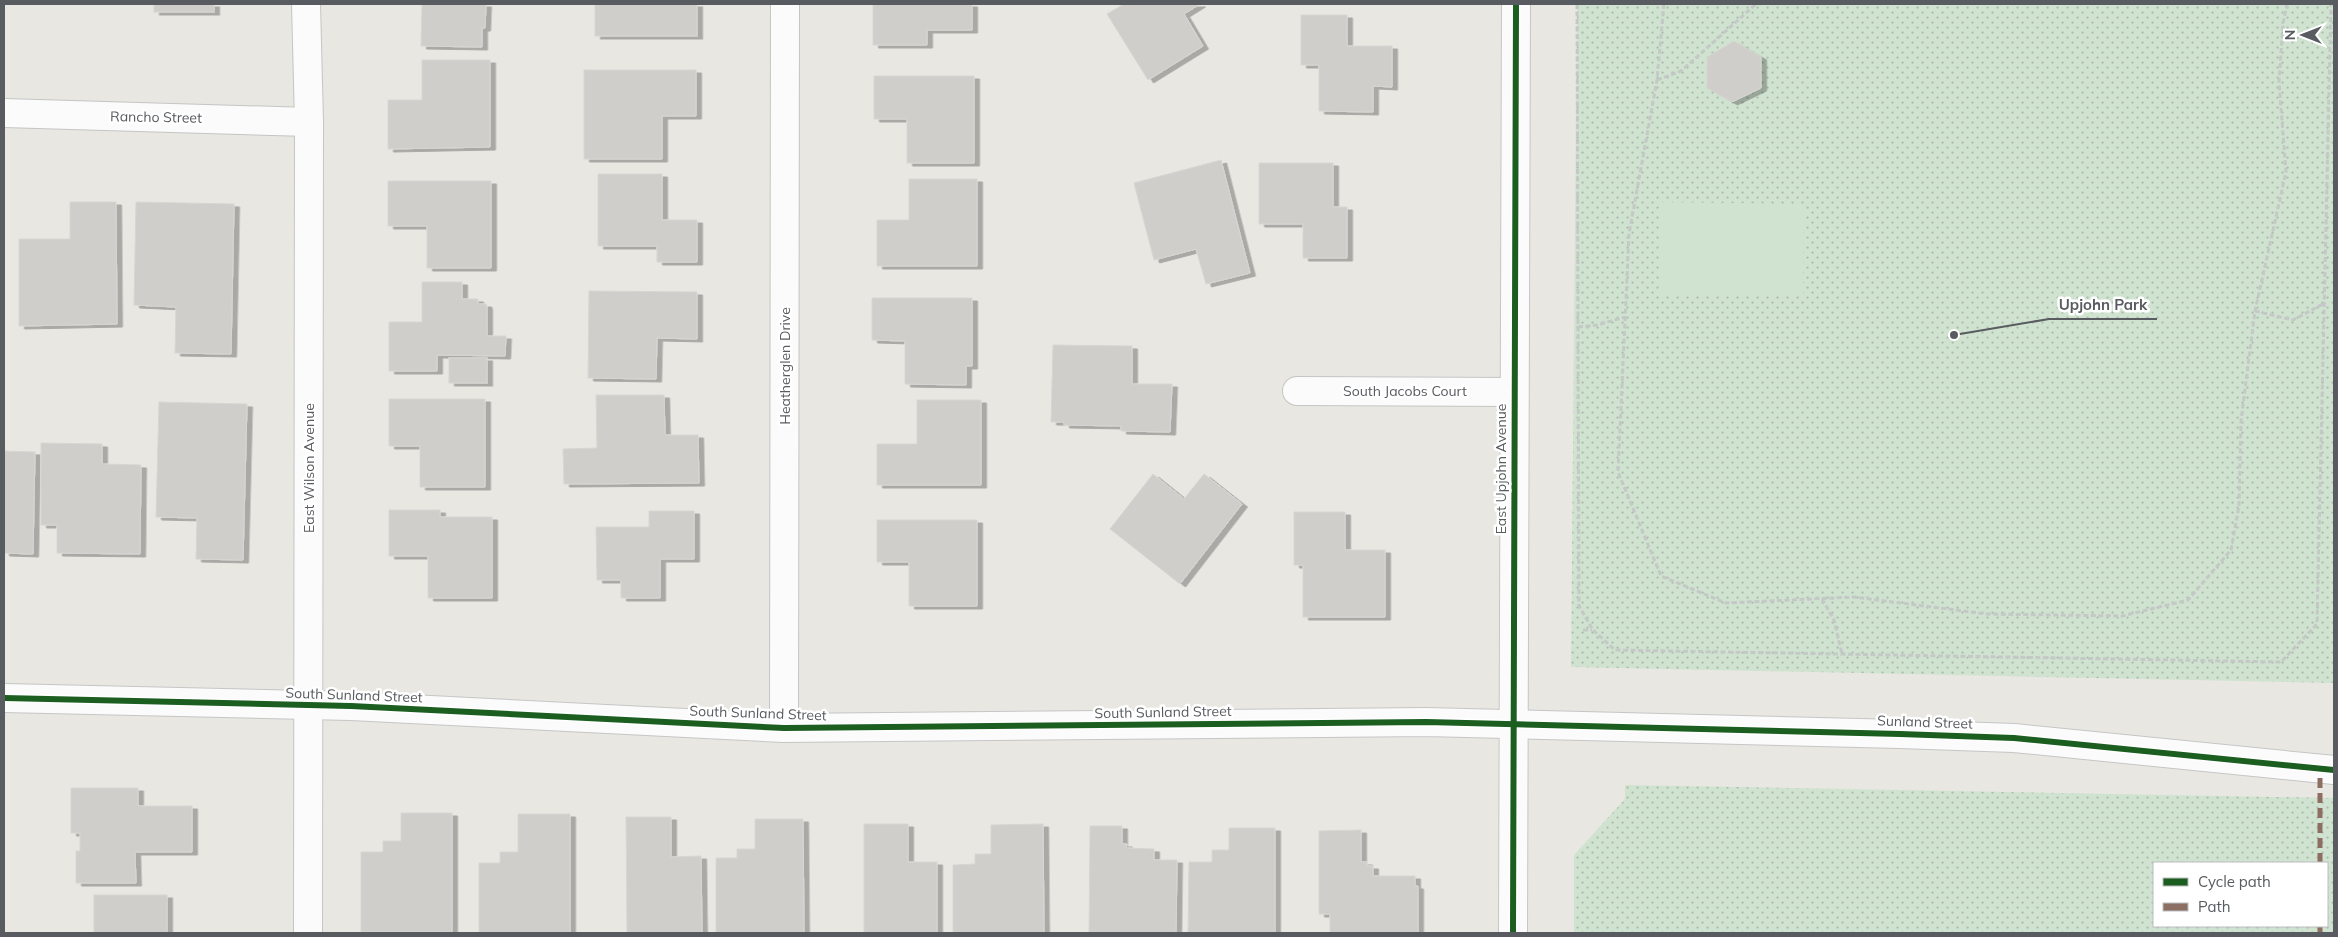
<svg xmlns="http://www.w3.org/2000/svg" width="2338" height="937" font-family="Mulish,sans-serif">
  <defs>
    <pattern id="green-dots" width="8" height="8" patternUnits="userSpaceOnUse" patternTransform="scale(1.25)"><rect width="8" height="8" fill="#d0e3d0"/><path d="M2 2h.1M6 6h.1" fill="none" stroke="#acbbac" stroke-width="1.8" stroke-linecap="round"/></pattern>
    <filter id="shadow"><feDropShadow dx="5.5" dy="3" stdDeviation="0" flood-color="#0004"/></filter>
  </defs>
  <rect width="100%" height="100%" fill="#e8e7e2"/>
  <g fill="url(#green-dots)" fill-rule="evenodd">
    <path d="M1577 4H2334V683L1571 667Z"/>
    <path d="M1625 785 2334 798V933H1574V855L1625 799ZM2327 863V926H2154V863Z"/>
  </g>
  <path fill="#d0e3d0" d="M1661 202 1804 204 1803 296 1660 295Z"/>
  <g fill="#cfcecb" stroke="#d7d6d2" filter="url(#shadow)">
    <rect x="154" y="4" width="60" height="8"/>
    <path d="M417 4H486L485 28H482V47L421 46 422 4Z"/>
    <rect x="595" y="4" width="102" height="32"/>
    <path d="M873 4H972V30H927V45H873Z"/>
    <path d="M1124 4H1200L1184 14 1203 46 1148 80 1107 14Z"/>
    <path d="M1301 15H1347V46H1392V87L1373 86V112L1319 111V65H1301Z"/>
    <path d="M1734 41 1761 57V88L1732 102 1707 88V57Z"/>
    <path d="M422 60H490V147L388 149V100H422Z"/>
    <path d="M584 70H696V116H662V159H584Z"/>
    <path d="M874 76H974V163H907V119H874Z"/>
    <path d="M1221 160 1250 273 1206 284 1196 249 1154 260 1134 183Z"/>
    <path d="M1259 163H1333V207H1347V258H1303V224H1259Z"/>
    <path d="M598 174H662V220H697V262H657V246H598Z"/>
    <path d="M909 179H977V266H877V220H909Z"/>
    <path d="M388 181H491V268H427V226H388Z"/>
    <path d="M70 202H116L117 324 19 326V239H70Z"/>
    <path d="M136 202 234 204 231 354 175 353 176 307 134 305Z"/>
    <path d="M422 282H462V299H478V304H486L487 306V336H506L505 356 437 355V371H389V322H422Z"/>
    <path d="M589 291 697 292V339L657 338 656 379 588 378Z"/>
    <path d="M872 298H972V366H966V385L905 384V341L872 340Z"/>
    <path d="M1053 345 1132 346V384H1172L1170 432 1121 431V426L1064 425V422H1051Z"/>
    <rect x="449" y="358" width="38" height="25"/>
    <path d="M596 395H664L665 435H698L699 483 564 484 563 449 597 448Z"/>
    <path d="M389 399H485V487H420V446H389Z"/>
    <path d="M917 400H981V485H877V444H917Z"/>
    <path d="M159 402 247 404 243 560 196 559 197 518 156 517Z"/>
    <path d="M41 443 102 444V464L141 465 140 554 57 553V525H41Z"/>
    <path d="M4 451 35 452 33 554 4 553Z"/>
    <path d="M1153 474 1184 499 1204 474 1242 504 1180 584 1110 529Z"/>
    <path d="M389 510H440V517H492V598H428V556H389Z"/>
    <path d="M649 511H694V559H660V598H621V580H597L596 527H649Z"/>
    <path d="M1294 512H1345V550H1385V617H1303V565H1294Z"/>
    <path d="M877 520H977V606H909V562H877Z"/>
    <path d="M71 788H138V806H192V852H135L136 883H76V851H80V833H71Z"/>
    <path d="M401 813H452V932H361V852H383V841H401Z"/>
    <path d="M518 814H570V933H479V863H500V852H518Z"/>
    <path d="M626 817H671V857L701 856 702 933H627Z"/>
    <path d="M755 819H803L804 933H716V858H737V849H755Z"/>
    <path d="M864 824H908V862H937V933H864Z"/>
    <path d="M1043 824 1044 933H953V865L975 864V854H991V825Z"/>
    <path d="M1090 826H1122V844H1127L1126 848 1154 849V860H1177L1176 933H1089Z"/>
    <path d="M1229 828H1275V933H1188L1189 862H1212V850H1229Z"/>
    <path d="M1361 830V862H1367V866H1373V876H1415V886H1418V933H1330V914H1319V831Z"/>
    <rect x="94" y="895" width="73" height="38"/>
  </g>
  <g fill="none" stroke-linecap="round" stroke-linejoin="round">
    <g stroke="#c4c5c4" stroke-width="30">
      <g id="street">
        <path d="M306 4 309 122 308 933"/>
        <path d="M4 113 309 122"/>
        <path d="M1297 391 1514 392"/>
        <path d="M784 728 785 4"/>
      </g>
    </g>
    <g stroke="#c5c6c5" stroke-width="30">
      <g id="secondary">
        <path d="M4 698 351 706 784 728 1426 722 1900 734 2014 738 2334 770"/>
        <path d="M1513 933 1516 4"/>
      </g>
    </g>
    <g stroke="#c4c8c6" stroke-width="3" stroke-dasharray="5 2.5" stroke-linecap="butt">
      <path d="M1577 4 1579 606 1593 630 1615 650 2281 662 2317 624 2331 4"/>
      <path d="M1664 4 1657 80 1629 234 1618 472 1661 576 1726 603 1854 597 1987 614 2122 616 2188 600 2231 550 2239 506 2241 421 2255 311 2286 172 2279 82 2283 24 2287 4"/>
      <path d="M1657 80 1681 71 1756 4"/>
      <path d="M2255 311 2293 320 2323 304"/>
      <path d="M1578 327 1597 325 1625 317"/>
      <path d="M1822 599 1834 620 1842 654"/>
      <path d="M1583 630H1592"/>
    </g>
    <use href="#street" stroke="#fcfbfb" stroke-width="28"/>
    <use href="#secondary" stroke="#fcfbfb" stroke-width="28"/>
    <g stroke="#8d6e63" stroke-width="5" stroke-dasharray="10 5" stroke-linecap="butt">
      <path d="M2320 863V770"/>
      <path d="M2320 933V926"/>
    </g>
    <g stroke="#fff" stroke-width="9">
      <g id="cycleway">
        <path d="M4 698 351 706 784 728 1426 722 1900 734 2014 738 2334 770"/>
        <path d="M1513 933 1516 4"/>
      </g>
    </g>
    <use href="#cycleway" stroke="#1b5e20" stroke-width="6"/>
  </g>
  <g text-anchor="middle" stroke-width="5" stroke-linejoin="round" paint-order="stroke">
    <g font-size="14" fill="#585b5f" stroke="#fff">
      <text transform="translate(156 117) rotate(1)" y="5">Rancho Street</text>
      <text transform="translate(785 366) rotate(-90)" y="5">Heatherglen Drive</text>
      <text x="1405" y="396">South Jacobs Court</text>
      <text transform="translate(309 468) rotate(-90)" y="5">East Wilson Avenue</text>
      <text transform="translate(1501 469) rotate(-90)" y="5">East Upjohn Avenue</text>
      <text transform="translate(354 695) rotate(2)" y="5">South Sunland Street</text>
      <text transform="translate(1163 712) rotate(-1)" y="5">South Sunland Street</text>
      <text transform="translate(758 713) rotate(2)" y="5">South Sunland Street</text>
      <text transform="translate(1925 722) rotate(2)" y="5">Sunland Street</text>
    </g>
  </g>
  <path fill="none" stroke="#585b5f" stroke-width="2" d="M1954 335L2049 319H2157"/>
  <circle fill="#585b5f" stroke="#fff" stroke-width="2" cx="1954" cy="335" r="5"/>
  <g font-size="15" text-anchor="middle" font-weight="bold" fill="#585b5f" stroke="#fff" stroke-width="5" stroke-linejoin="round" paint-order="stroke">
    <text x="2103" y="310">Upjohn Park</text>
  </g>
  <rect width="2338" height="937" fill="none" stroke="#585b5f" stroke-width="10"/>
  <rect x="2153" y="862" width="175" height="65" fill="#ffffff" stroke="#bcbdbf"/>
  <rect x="2163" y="878" width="25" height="8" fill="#1b5e20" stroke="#bcbdbf"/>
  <text x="2198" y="887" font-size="15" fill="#585b5f">Cycle path</text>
  <rect x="2163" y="903" width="25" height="8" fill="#8d6e63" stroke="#bcbdbf"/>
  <text x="2198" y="912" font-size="15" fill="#585b5f">Path</text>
  <g transform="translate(2303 35) rotate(270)" stroke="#ffffff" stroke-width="4" paint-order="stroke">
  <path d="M0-4L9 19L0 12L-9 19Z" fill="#585b5f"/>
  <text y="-8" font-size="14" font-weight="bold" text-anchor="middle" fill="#585b5f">N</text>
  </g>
</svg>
